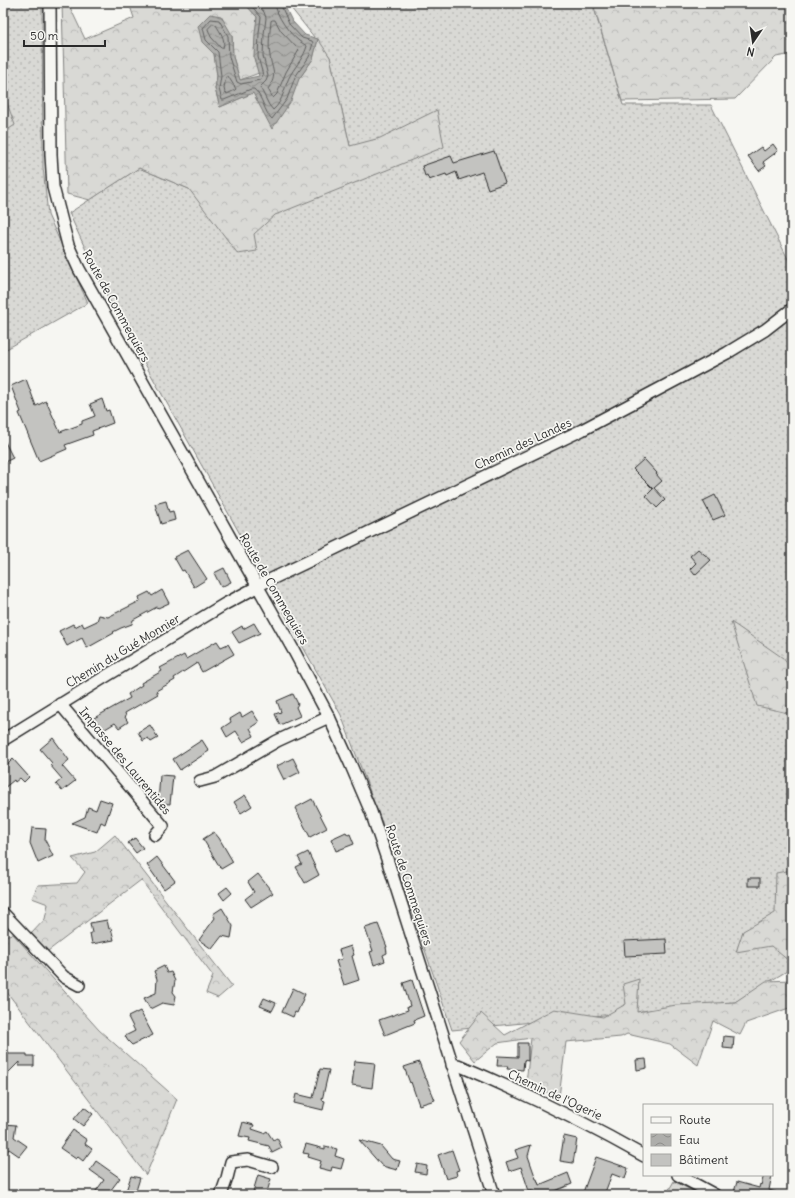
<svg xmlns="http://www.w3.org/2000/svg" width="795" height="1198" font-family="Delius,sans-serif">
  <defs>
    <pattern id="grass-dots" width="8" height="8" patternUnits="userSpaceOnUse"><rect width="8" height="8" fill="#d9d9d5"/><path d="M2 2h.1M6 6h.1" fill="none" stroke="#babab7" stroke-width="1.8" stroke-linecap="round"/></pattern>
    <pattern id="forest-crowns" width="20" height="18" patternUnits="userSpaceOnUse"><rect width="20" height="18" fill="#d9d9d5"/><path d="M2 6a3 3 0 1 1 6 0M12 15a3 3 0 1 1 6 0" fill="none" stroke="#babab7"/></pattern>
    <pattern id="water-waves" width="16" height="10" patternUnits="userSpaceOnUse"><rect width="16" height="10" fill="#aeaeab"/><path d="M0 5q4-4 8 0t8 0" fill="none" stroke="#8e8e8b"/></pattern>
  </defs>
  <rect width="100%" height="100%" fill="#f6f6f2"/>
  <filter id="ink" filterUnits="userSpaceOnUse"><feTurbulence type="fractalNoise" baseFrequency=".025" numOctaves="2"/><feDisplacementMap in="SourceGraphic" scale="8" xChannelSelector="R" yChannelSelector="G"/><feConvolveMatrix kernelMatrix="1 2 1 2 8 2 1 2 1" color-interpolation-filters="sRGB"/></filter>
  <g filter="url(#ink)">
    <g fill="url(#grass-dots)" stroke="#828280">
      <path d="M3 3H42L43 167 48 215 88 303 3 351Z"/>
      <path d="M287 3H625L594 8 623 105H711L792 267V968L735 1002 452 1030 382 823 341 715 106 294 69 213 139 168 189 189 350 146 330 57Z"/>
    </g>
    <g fill="url(#forest-crowns)" stroke="#828280">
      <path d="M62 3H68L85 39 134 18 129 3H245L257 17 254 58 259 73 240 80 233 57 232 35 202 42 214 53 217 76 215 89 220 107 253 93 299 79 313 59 318 39 330 57 350 146 380 138 437 110 444 147 275 215 254 234 257 251 238 254 189 189 139 168 90 200 67 194Z"/>
      <path d="M625 3H792V54L776 57 735 99 622 101 594 7Z"/>
      <path d="M3 92 15 125 3 133Z"/>
      <path d="M731 622 783 658 792 670V714L757 706Z"/>
      <path d="M115 835 232 986 218 998 206 993 213 976 141 880 48 951 31 934 45 919 48 904 32 898 38 885 77 883 85 872 72 858 95 852Z"/>
      <path d="M792 870V1007L746 1023 740 1035 713 1021 698 1065 670 1044 627 1034 621 1037 566 1042 559 1097 526 1084 531 1038 497 1043 475 1061 459 1041 481 1013 505 1035 554 1009 603 1017 626 1004 623 984 639 979 637 1012 676 1005 735 1002 766 981 792 980 790 962 771 946 736 952 743 931 775 913 776 873Z"/>
      <path d="M13 934 99 1030 177 1099 146 1175 3 987V936Z"/>
      <path d="M674 1181 700 1195H666Z"/>
    </g>
    <path fill="url(#water-waves)" stroke="#7a7a78" d="M244 3H283L292 21 305 35 318 39 313 59 299 79 291 101 272 129 253 93 220 107 215 89 217 76 214 54 202 42 198 26 210 14 221 16 232 35 233 57 240 80 259 76 254 58 255 33 257 17Z"/>
    <g fill="none" stroke-linecap="round" stroke-linejoin="round">
      <g stroke="#5f5f5e" stroke-width="1">
        <path d="M249 3 261 17 259 33 258 57 263 75 260 80 241 84 237 82 229 57 228 36 219 20 211 19 203 28 206 40 218 52 221 76 219 89 222 100H224L251 89H254C263 97 264 112 272 119L287 99 295 77 309 57 313 43 312 41 302 38 289 24 280 3"/>
        <path d="M256 3 264 12 266 18 264 34 263 56 268 76 266 81 260 87 269 105 273 110C284 101 284 85 291 74 297 64 304 57 307 46 304 44 302 43 299 41 289 33 276 16 275 3"/>
        <path d="M273 20H275L281 31 299 50 286 72 277 94 273 98 268 89C278 74 272 71 270 56 268 45 270 32 271 21Z"/>
        <path d="M213 24 216 25C220 32 226 39 223 48H221L211 37 208 29Z"/>
        <path d="M228 76 236 89 235 90 227 94 225 93 224 88 226 77Z"/>
      </g>
    </g>
    <g fill="#c3c3c0" stroke="#2b2b2b">
      <path d="M773 144 778 151 763 162 766 166 759 171 748 156 761 147 764 151Z"/>
      <path d="M494 151 505 183 488 189 482 172 459 180 456 172 447 176 446 174 429 180 427 175 425 176 422 166 451 156 454 163Z"/>
      <path d="M26 379 36 406 46 401 60 432 82 424V421L95 416 90 404 102 399 106 411 109 410 113 423 92 431 93 435 65 445 67 449 39 461 19 413 21 412 11 386Z"/>
      <path d="M3 438 13 458 3 463Z"/>
      <path d="M644 459 657 473 656 474 662 481 654 488 665 500 657 508 646 496 653 489 633 469Z"/>
      <path d="M715 495 725 515 713 520 703 501Z"/>
      <path d="M166 501 169 512 173 511 175 520 161 524 155 504Z"/>
      <path d="M698 549 711 560 695 575 690 569 696 563 690 556Z"/>
      <path d="M188 550 207 579 194 587 184 570 182 571 174 557Z"/>
      <path d="M224 568 231 582 221 587 214 573Z"/>
      <path d="M162 590 169 603 158 608 157 607 133 620 132 624 121 628 113 632 114 633 87 648 82 638 67 646 59 631 73 624 75 627 82 623 84 627 97 621 99 615 108 617 140 601 139 597 149 592 152 596Z"/>
      <path d="M254 623 260 633 239 643 232 632 242 626 243 629Z"/>
      <path d="M217 641 221 647 228 644 234 654 202 672 197 663 174 678 175 680 156 691 158 694 125 713 126 716 125 717 128 722 119 728 115 723 102 731 94 718 130 698 128 694 142 685 141 683 162 671 160 668 184 655 186 659Z"/>
      <path d="M293 694 298 704 296 707 300 716 280 725 275 714 281 712 277 701Z"/>
      <path d="M252 711 259 722 250 728 254 736 243 742 236 731 227 737 222 728 231 722 230 719 240 713 242 717Z"/>
      <path d="M150 725 158 738 151 742 148 738 143 741 138 732Z"/>
      <path d="M53 738 69 760 62 766 75 781 62 791 56 784 62 779 50 765 52 763 40 749Z"/>
      <path d="M202 740 209 751 180 770 173 759Z"/>
      <path d="M293 758 300 772 284 780 277 766Z"/>
      <path d="M13 759 29 777 24 782 20 778 15 782 14 780 3 789V769Z"/>
      <path d="M160 775 173 776 170 804 158 803Z"/>
      <path d="M245 795 252 806 241 813 234 802Z"/>
      <path d="M100 799 112 803 105 824 101 822 97 832 72 823 85 817 88 807 96 810Z"/>
      <path d="M312 799 327 828 310 837 295 808Z"/>
      <path d="M32 828 46 829 45 840 53 856 38 863 30 843Z"/>
      <path d="M214 832 219 838 233 862 221 869 203 839Z"/>
      <path d="M346 832 348 835 350 834 354 844 336 851 331 839Z"/>
      <path d="M135 838 143 848 136 853 128 843Z"/>
      <path d="M308 852 319 875 305 883 296 867 302 864 298 857Z"/>
      <path d="M157 857 175 881 164 889 147 865Z"/>
      <path d="M258 874 273 893 251 907 245 899 254 892 248 882Z"/>
      <rect x="748" y="878" width="12" height="8"/>
      <path d="M227 887 232 893 224 900 219 893Z"/>
      <path d="M222 908 233 926 231 938 222 936 212 949 199 940 215 918 213 914Z"/>
      <path d="M107 920 109 929 111 928 114 940 92 944 90 933H92L90 923Z"/>
      <path d="M378 924 387 947H386L387 953 383 955 385 961 374 965 370 952 373 951 365 928Z"/>
      <path d="M666 939 667 954 625 956 624 941Z"/>
      <path d="M351 946 354 955 352 956 359 980 344 985 336 961 342 959 339 950Z"/>
      <path d="M164 966 167 973 171 972 175 981 173 992 176 996 174 1005 162 1003 150 1009 144 998 156 993 157 979 154 971Z"/>
      <path d="M412 980 424 1016 414 1020 415 1023 385 1035 379 1020 408 1010 407 1007 410 1006 403 983Z"/>
      <path d="M293 988 305 994 297 1013 295 1012 293 1017 282 1012Z"/>
      <path d="M264 998 276 1003 272 1011 260 1006Z"/>
      <path d="M140 1011 153 1035 132 1045 128 1041 125 1036 135 1031 128 1017Z"/>
      <path d="M724 1036 734 1037 733 1049 723 1048Z"/>
      <path d="M518 1043H528V1061L524 1060 523 1070 507 1069 508 1066H497L498 1056 518 1057Z"/>
      <path d="M3 1048 9 1054H27V1056H34V1066H19V1062L3 1078Z"/>
      <path d="M646 1059 647 1068 637 1070 636 1060Z"/>
      <path d="M355 1061 375 1063 372 1088 352 1085Z"/>
      <path d="M419 1062 425 1078H426L435 1100 419 1105 411 1082 410 1083 404 1067Z"/>
      <path d="M320 1069 329 1070 322 1100 325 1101 323 1110 294 1103 296 1094 313 1098Z"/>
      <path d="M84 1107 93 1114 83 1126 74 1119Z"/>
      <path d="M243 1122 254 1125 252 1129 264 1133 267 1131 273 1140 277 1138 282 1148 272 1153 269 1146 249 1141 250 1138 239 1136Z"/>
      <path d="M4 1124 16 1125 14 1137 27 1146 19 1156 9 1149 3 1157Z"/>
      <path d="M73 1130 87 1140 85 1144 92 1149 83 1161 78 1157 76 1159 60 1148Z"/>
      <path d="M564 1136 577 1139 573 1163 560 1161Z"/>
      <path d="M359 1140 381 1146 392 1159 400 1161 397 1170 382 1166Z"/>
      <path d="M306 1144 325 1149V1146L337 1149 335 1156 344 1159 341 1169 332 1167 331 1171 319 1168 321 1161 308 1157 309 1154 303 1153Z"/>
      <path d="M531 1145 528 1156 536 1179H537L539 1185 568 1173 572 1184 545 1195H536L534 1190 529 1191 521 1167 509 1171 506 1162 518 1158 515 1150Z"/>
      <path d="M452 1150 459 1170 456 1171 457 1176 446 1179 438 1155Z"/>
      <path d="M596 1157 628 1168 625 1179 612 1174 604 1195H582Z"/>
      <path d="M96 1161 120 1178 107 1195H93L104 1180 90 1170Z"/>
      <path d="M417 1164 427 1166 426 1174 415 1172Z"/>
      <path d="M258 1175 271 1179 266 1195H252Z"/>
      <path d="M764 1175H772L769 1190 776 1192V1195H733L737 1182 759 1188 760 1184 761 1185Z"/>
      <path d="M131 1176 140 1178 135 1194 126 1191Z"/>
    </g>
    <g fill="none" stroke-linecap="round" stroke-linejoin="round">
      <g stroke="#2b2b2b" stroke-width="14">
        <g id="minor">
          <path d="M50 3 51 155 53 187 68 245 79 269 294 651 329 717 350 763 371 812 388 862 494 1195"/>
          <path d="M60 704 163 826 155 835"/>
          <path d="M3 740 108 675 225 604 253 589 257 586 582 430 727 353 765 330 792 309"/>
          <path d="M200 781 215 777 277 741 329 717"/>
          <path d="M3 913 64 977 79 985"/>
          <path d="M452 1065H458C522 1092 584 1122 644 1156"/>
          <path d="M678 1175 715 1195"/>
          <path d="M221 1195 227 1178 231 1162 248 1160 272 1167"/>
        </g>
      </g>
      <use href="#minor" stroke="#f6f6f2" stroke-width="11"/>
    </g>
  </g>
  <g text-anchor="middle" stroke-width="3.5" stroke-linejoin="round" paint-order="stroke">
    <g font-size="12" fill="#2b2b2b" stroke="#f6f6f2">
      <text transform="translate(116 306) rotate(61)" y="4">Route de Commequiers</text>
      <text transform="translate(523 444) rotate(-25)" y="4">Chemin des Landes</text>
      <text transform="translate(274 589) rotate(60)" y="4">Route de Commequiers</text>
      <text transform="translate(123 651) rotate(-31)" y="4">Chemin du Gué Monnier</text>
      <text transform="translate(125 761) rotate(50)" y="4">Impasse des Laurentides</text>
      <text transform="translate(409 885) rotate(72)" y="4">Route de Commequiers</text>
      <text transform="translate(555 1095) rotate(25)" y="4">Chemin de l'Ogerie</text>
    </g>
  </g>
  <rect width="795" height="1198" fill="none" stroke="#f6f6f2" stroke-width="16"/>
  <rect x="8" y="8" width="779" height="1182" fill="none" stroke="#2b2b2b" stroke-width="1.5" filter="url(#ink)"/>
  <rect x="643" y="1104" width="130" height="72" fill="#f6f6f2" stroke="#a5a5a2"/>
  <rect x="651" y="1117" width="20" height="6" fill="#f6f6f2" stroke="#a5a5a2"/>
  <text x="679" y="1124" font-size="12" fill="#2b2b2b">Route</text>
  <rect x="651" y="1134" width="20" height="12" fill="url(#water-waves)" stroke="#a5a5a2"/>
  <text x="679" y="1144" font-size="12" fill="#2b2b2b">Eau</text>
  <rect x="651" y="1154" width="20" height="12" fill="#c3c3c0" stroke="#a5a5a2"/>
  <text x="679" y="1164" font-size="12" fill="#2b2b2b">Bâtiment</text>
  <g transform="translate(753 42) rotate(193)" stroke="#f6f6f2" stroke-width="3" paint-order="stroke">
  <path d="M0-3L7 15L0 10L-7 15Z" fill="#2b2b2b"/>
  <text y="-6" font-size="11" font-weight="bold" text-anchor="middle" fill="#2b2b2b">N</text>
  </g>
  <path d="M24 40v6h81v-6" fill="none" stroke="#2b2b2b" stroke-width="2"/>
  <text x="30" y="40" font-size="12" fill="#2b2b2b" stroke="#f6f6f2" stroke-width="3" paint-order="stroke">50 m</text>
</svg>
